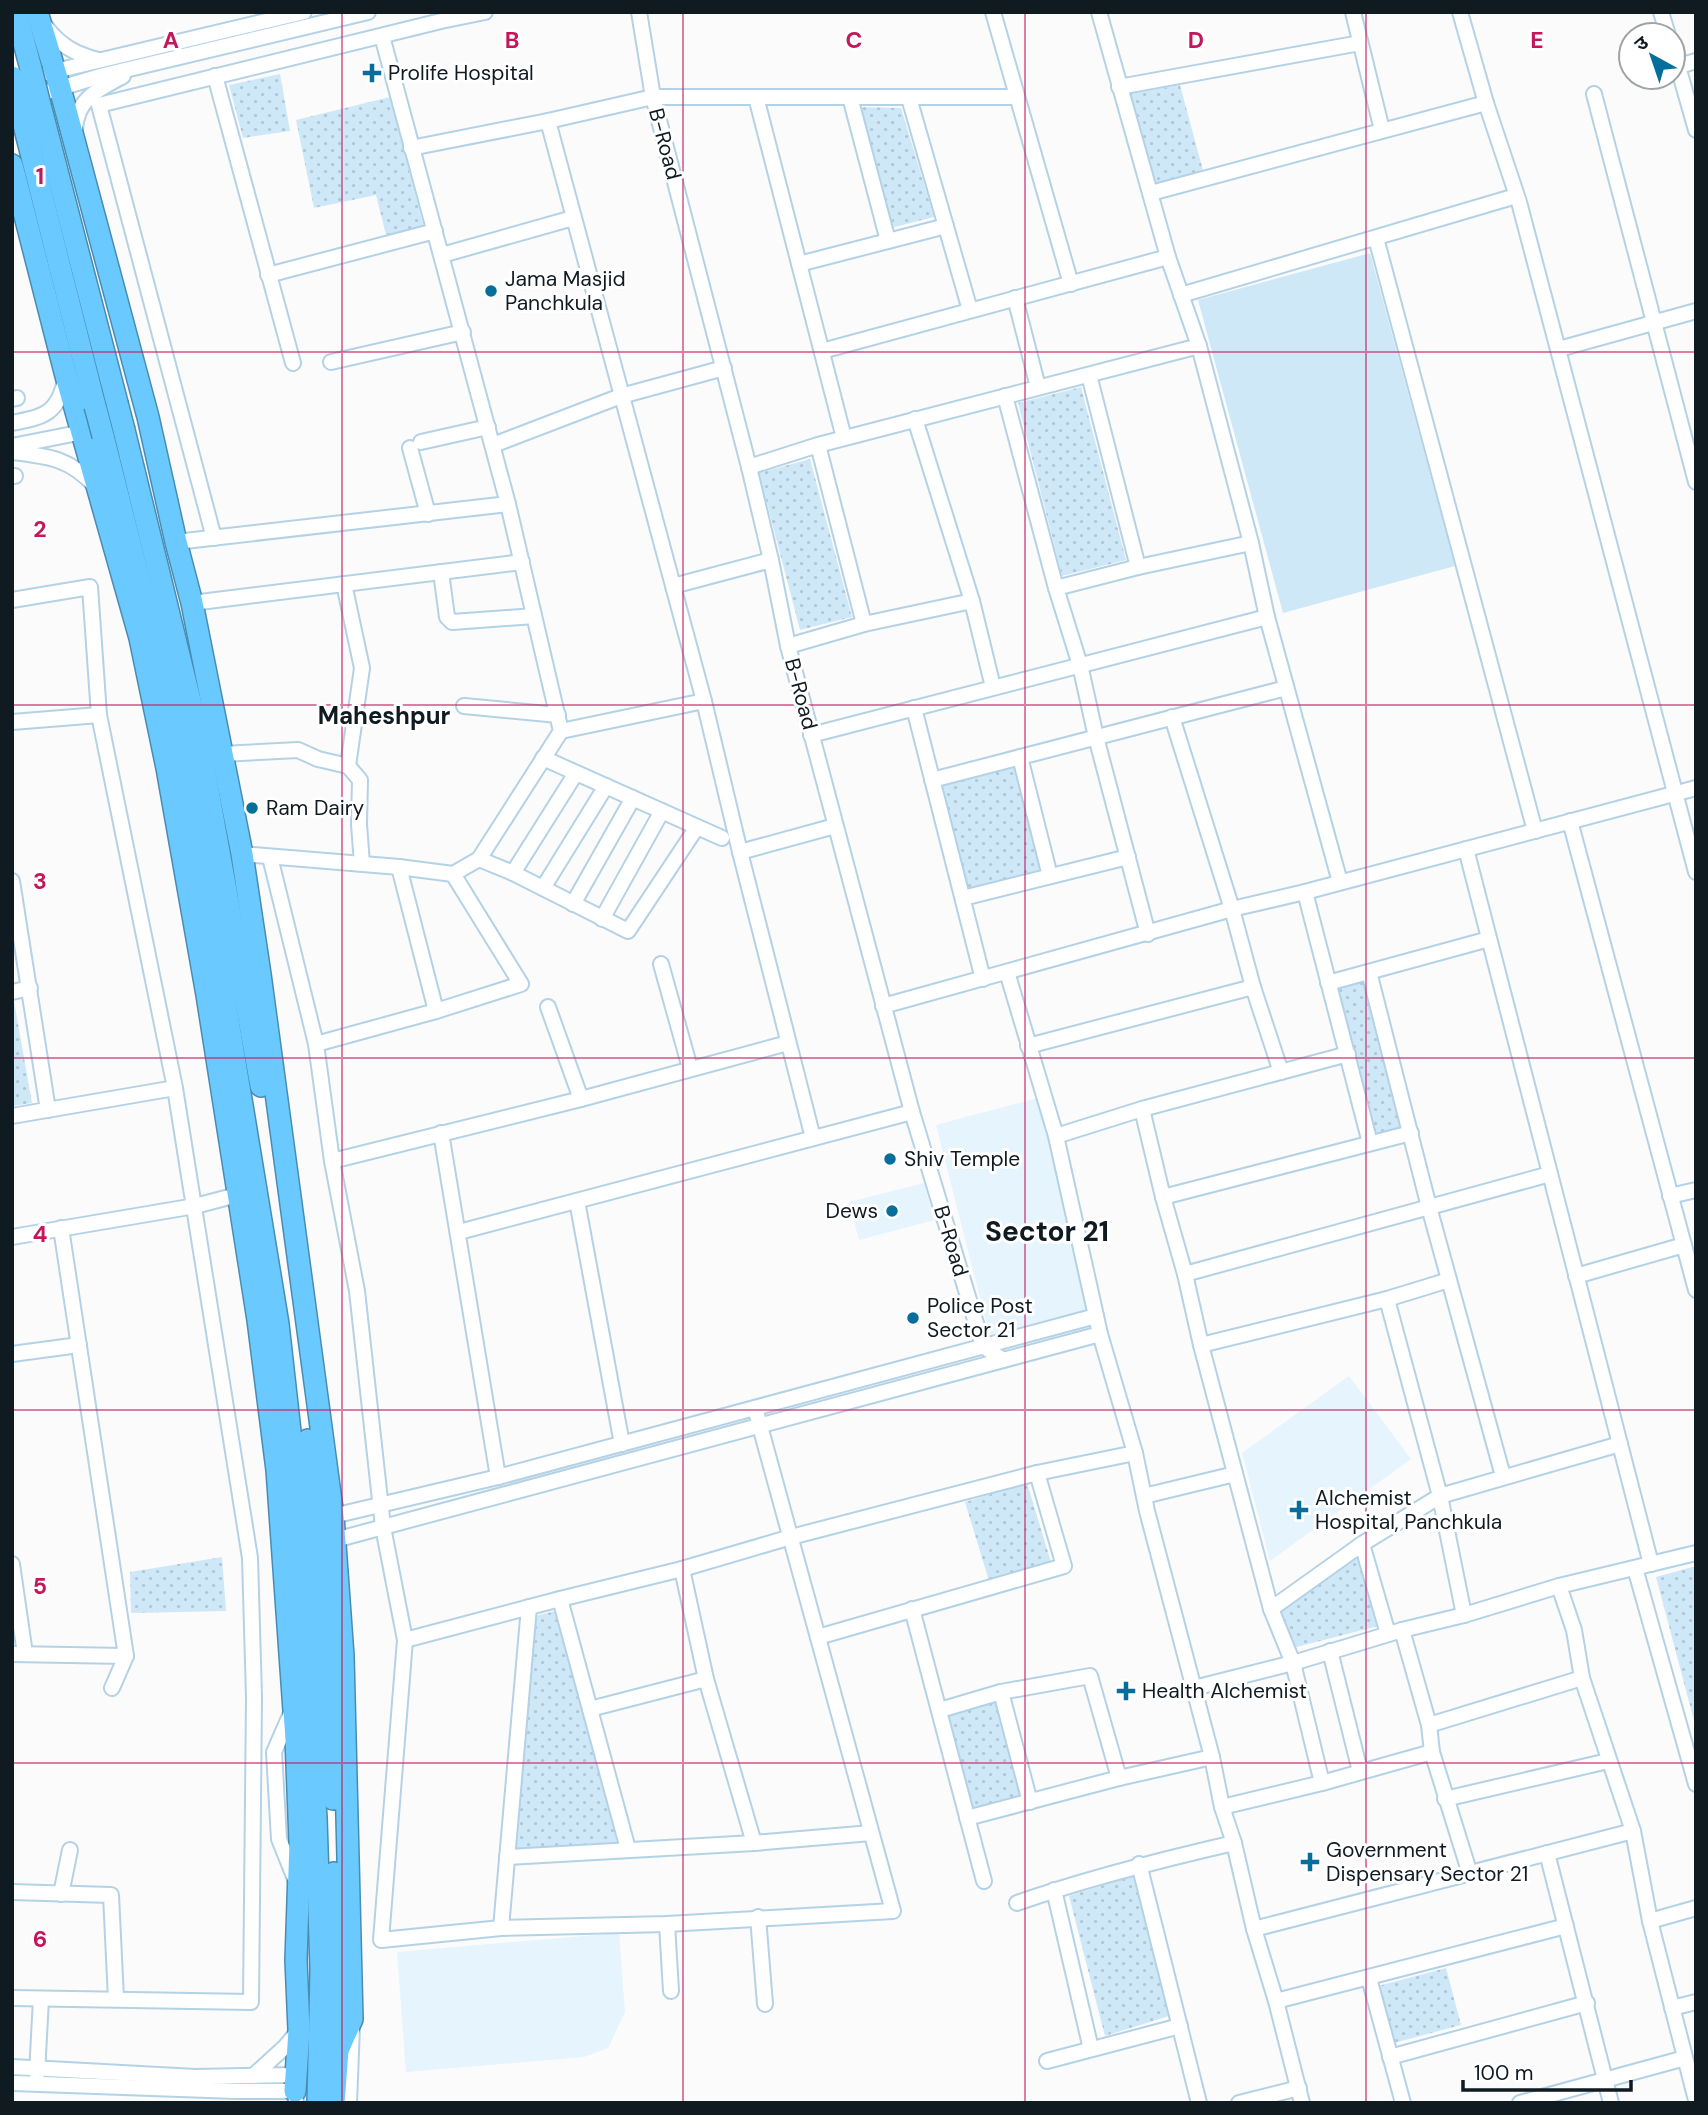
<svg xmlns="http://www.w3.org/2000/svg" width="1708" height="2115" font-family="'DM Sans','Noto Sans Devanagari',sans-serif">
  <defs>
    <pattern id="park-dots" width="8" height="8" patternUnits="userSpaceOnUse" patternTransform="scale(1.75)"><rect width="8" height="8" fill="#cee8f8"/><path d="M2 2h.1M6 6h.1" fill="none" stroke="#b0c6d4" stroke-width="1.8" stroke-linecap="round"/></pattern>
  </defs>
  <rect width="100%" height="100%" fill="#fbfbfb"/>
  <g fill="#e5f4fd">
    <path d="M1038 1098 1091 1313 998 1338 989 1333 936 1125Z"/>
    <path d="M924 1183 934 1220 859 1240 849 1202Z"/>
    <path d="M1349 1376 1411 1459 1270 1561 1242 1453Z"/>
    <path d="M619 1933 625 2012 608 2048 584 2057 406 2072 397 1952Z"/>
  </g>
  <path fill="#cee8f8" d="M1370 253 1455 566 1283 613 1198 300Z"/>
  <g fill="url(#park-dots)">
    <path d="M280 74 290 131 243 138 229 85Z"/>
    <path d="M1180 85 1204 174 1154 185 1126 94Z"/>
    <path d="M390 97 424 228 387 239 376 195 314 208 296 120Z"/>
    <path d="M860 107 901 108 934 217 891 228Z"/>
    <path d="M1081 387 1126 560 1062 576 1018 403Z"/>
    <path d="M810 459 852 617 800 630 759 473Z"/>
    <path d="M1016 765 1042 874 967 893 941 783Z"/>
    <path d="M1366 981 1404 1129 1373 1136 1335 989Z"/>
    <path d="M12 1001H14L32 1103 12 1106Z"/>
    <path d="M1027 1483 1051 1562 989 1581 965 1502Z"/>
    <path d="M1356 1556 1378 1626 1289 1649 1278 1611Z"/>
    <path d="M222 1557 226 1611 131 1613 130 1572Z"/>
    <path d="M1696 1566V1728L1656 1577Z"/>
    <path d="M555 1611 617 1842 513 1849 535 1616Z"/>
    <path d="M997 1700 1024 1799 972 1813 946 1715Z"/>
    <path d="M1133 1876 1169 2016 1105 2036 1069 1896Z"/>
    <path d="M1446 1968 1461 2025 1394 2043 1378 1986Z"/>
  </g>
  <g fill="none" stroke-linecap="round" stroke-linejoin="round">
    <g stroke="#b4d2e5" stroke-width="18">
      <g id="minor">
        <path d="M639 12 653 97 749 467 771 560 788 646 912 1112 983 1346 1003 1360"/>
        <path d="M993 12 1071 284"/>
        <path d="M1099 12 1168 257 1199 346 1251 543 1267 617 1340 882"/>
        <path d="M1353 12 1382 130"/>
        <path d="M1460 12 1486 103 1519 202 1696 872"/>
        <path d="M1661 12 1668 35"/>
        <path d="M46 27C60 46 76 54 98 60"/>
        <path d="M382 36 508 504 561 731"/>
        <path d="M1673 49 1696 130"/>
        <path d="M1679 66 1696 61"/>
        <path d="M47 73 304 12"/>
        <path d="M215 76 293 363"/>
        <path d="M1119 87 1360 43"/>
        <path d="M1594 94 1696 482"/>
        <path d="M30 97 104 75 368 12"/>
        <path d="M756 97 844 438"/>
        <path d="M850 97 888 241"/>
        <path d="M909 98 970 310"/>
        <path d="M548 121 704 701 740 852 813 1138"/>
        <path d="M75 130C76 99 99 89 123 76"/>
        <path d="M411 148 548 121 653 97H1017"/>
        <path d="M1151 193 1486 103"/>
        <path d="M1376 238 1535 831"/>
        <path d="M442 255 573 218"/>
        <path d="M799 264 946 226"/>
        <path d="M268 275 435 231"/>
        <path d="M1181 295 1516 196"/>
        <path d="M1015 298 1038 387"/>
        <path d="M1559 349 1696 311"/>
        <path d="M822 351 1168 257"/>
        <path d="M331 362 463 332"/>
        <path d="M1089 375 1138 567"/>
        <path d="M1005 396 1056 588 1080 665 1096 737 1148 934"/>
        <path d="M12 399 17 398"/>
        <path d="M915 419 972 601 993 687"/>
        <path d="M12 423C43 417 58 414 65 380"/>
        <path d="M421 442 488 427"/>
        <path d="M493 445 621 396 724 368"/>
        <path d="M818 445 864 624"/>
        <path d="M12 446 88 431"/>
        <path d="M410 448 428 514"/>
        <path d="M12 452C47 456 70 458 95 486"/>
        <path d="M749 467 818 445 1199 346"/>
        <path d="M12 476H15"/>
        <path d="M214 538 99 105 441 21 485 12"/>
        <path d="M176 542 508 504"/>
        <path d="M441 572 447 617 452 622 534 616"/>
        <path d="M344 584 362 668 348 766"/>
        <path d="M673 586 771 560"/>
        <path d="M1056 588 1138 567 1251 543"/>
        <path d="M12 600 90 587 99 715 175 1088 250 1558 254 1697 251 2002 12 1998"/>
        <path d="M192 603 522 562"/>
        <path d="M788 646 864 624 972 601"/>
        <path d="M464 706 558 715"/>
        <path d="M914 708 983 979"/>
        <path d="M1172 717 1232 909 1253 987 1281 1072"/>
        <path d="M12 722 99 715"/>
        <path d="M811 735 1267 617"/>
        <path d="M222 754 298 750 318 759 348 766 360 780 359 824 362 864"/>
        <path d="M1020 757 1050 876"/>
        <path d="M543 758 722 838"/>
        <path d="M932 780 1286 688"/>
        <path d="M1570 821 1696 1290"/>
        <path d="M1466 849 1651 1564"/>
        <path d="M740 852 835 826"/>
        <path d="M242 854 399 867 453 874 479 859 561 731 704 701"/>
        <path d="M270 857 316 1044 332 1161 357 1291 383 1527 405 1640 381 1940 501 1928 667 1924 893 1911 755 1408"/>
        <path d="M479 859 513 873 628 931 697 827"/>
        <path d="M399 867 436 1011"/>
        <path d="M513 873 576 773"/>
        <path d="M12 881 48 1110"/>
        <path d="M543 888 606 786"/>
        <path d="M1305 892 1370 1143"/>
        <path d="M963 898 1128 857"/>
        <path d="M573 904 633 798"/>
        <path d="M602 919 662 811"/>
        <path d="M661 964 690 1068"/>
        <path d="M1007 972 1056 1136 1100 1334 1135 1453 1147 1511 1212 1757 1222 1807 1234 1843 1254 1929 1276 2001 1302 2103"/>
        <path d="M1369 972 1429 1207 1503 1476"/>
        <path d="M1328 983 1489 939"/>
        <path d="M12 992 30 988"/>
        <path d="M883 1006 1232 909 1305 892 1696 788"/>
        <path d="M548 1007 581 1099"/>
        <path d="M316 1044 436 1011 521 984 453 874"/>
        <path d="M1028 1046 1253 987"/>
        <path d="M1142 1109 1163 1197 1185 1274 1201 1345 1271 1609 1293 1663 1322 1783"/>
        <path d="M12 1116 175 1088"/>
        <path d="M441 1133 498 1477"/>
        <path d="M1056 1136 1142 1109 1348 1054"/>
        <path d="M332 1161 581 1099 788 1043"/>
        <path d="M1670 1196 1696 1190"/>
        <path d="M1163 1197 1411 1133"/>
        <path d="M577 1201 622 1444"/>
        <path d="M61 1228 126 1656 112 1688"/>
        <path d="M459 1232 912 1112"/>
        <path d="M12 1237 195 1206 237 1195"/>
        <path d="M1185 1274 1550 1174"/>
        <path d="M1576 1276 1684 1245"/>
        <path d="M1387 1299 1440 1496 1464 1615"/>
        <path d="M1201 1345 1387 1299 1449 1280"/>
        <path d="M12 1354 79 1345"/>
        <path d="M1144 1496 1235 1474"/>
        <path d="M333 1516 498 1477 1096 1316"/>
        <path d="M335 1540 1100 1334"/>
        <path d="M1362 1544 1388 1634"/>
        <path d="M12 1564 25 1654"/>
        <path d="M1635 1568 1696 1784"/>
        <path d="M682 1569 706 1679 754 1843"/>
        <path d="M1559 1586 1574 1630 1582 1678 1633 1831 1650 1921 1696 2100"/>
        <path d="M560 1599 628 1849"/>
        <path d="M912 1609 984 1881"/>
        <path d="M1271 1609 1362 1544 1440 1496 1620 1444"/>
        <path d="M1402 1630 1429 1725 1432 1752 1470 1874"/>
        <path d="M818 1637 1064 1566 1037 1473"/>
        <path d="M405 1640 560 1599 682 1569 791 1537 1037 1473 1135 1453"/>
        <path d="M1330 1651 1360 1771"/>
        <path d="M12 1654 126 1656"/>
        <path d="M1194 1688 1293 1663 1402 1630 1464 1615 1559 1586 1696 1553"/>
        <path d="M1001 1692 1030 1802"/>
        <path d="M590 1709 706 1679"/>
        <path d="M940 1710 1001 1692 1090 1676 1119 1778"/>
        <path d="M292 1711 274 1752 279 1839 295 1879"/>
        <path d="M1429 1725 1582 1678"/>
        <path d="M1445 1799 1608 1761"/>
        <path d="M1222 1807 1322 1783 1432 1752"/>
        <path d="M967 1818 1119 1778 1212 1757"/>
        <path d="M1547 1853 1611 2103"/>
        <path d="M507 1857 754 1843 871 1833"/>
        <path d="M1139 1864 1199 2103"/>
        <path d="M1054 1890 1091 2049"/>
        <path d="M12 1892 111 1895 116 1999"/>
        <path d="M61 1894 70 1850"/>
        <path d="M1017 1903C1088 1878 1160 1860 1234 1843"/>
        <path d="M758 1917 765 2004"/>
        <path d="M1650 1921 1696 1908"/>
        <path d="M667 1924 671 1991"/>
        <path d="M501 1928 529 1607"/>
        <path d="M1254 1929 1633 1831"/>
        <path d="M1369 1978 1403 2103"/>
        <path d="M1276 2001 1566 1926"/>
        <path d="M1672 2008 1696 2002"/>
        <path d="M1390 2057 1587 2003"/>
        <path d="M1047 2061 1180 2026"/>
        <path d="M12 2067 195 2077 295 2075"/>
        <path d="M37 2074 41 1999"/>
        <path d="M253 2076 285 2047 299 2030"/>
        <path d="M12 2083 236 2091H295L296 2103"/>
        <path d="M349 2103 352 2027"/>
        <path d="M1239 2103 1299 2088"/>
        <path d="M1520 2103 1685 2058"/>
      </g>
    </g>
    <g stroke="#4a8cb1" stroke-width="24">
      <g id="highway">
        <path d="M16 12 31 69"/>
        <path d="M37 12 60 88 148 417 176 542 192 603 242 854 260 974 333 1516 343 1656 352 2019 338 2050"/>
        <path d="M41 109 117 403"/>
        <path d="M21 113 95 406"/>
        <path d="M12 165 66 376 140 638 167 768 207 995 258 1320 277 1470 296 1739 300 1842 296 1960 299 2030 295 2091"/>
        <path d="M124 430 197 729 261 1086"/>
        <path d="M103 436 178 733 201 856 278 1324 295 1476 316 1818 321 1970 318 2103"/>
        <path d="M308 1440 333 1799"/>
        <path d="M334 2103 338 2050 334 1873"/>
      </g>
    </g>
    <use href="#minor" stroke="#fff" stroke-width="14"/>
    <use href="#highway" stroke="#6ac9fe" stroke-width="21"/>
    <g stroke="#4a8cb1" stroke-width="24" stroke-linecap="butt">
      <g id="highway-bridge">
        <path d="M31 69 41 109"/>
        <path d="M12 77 21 113"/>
        <path d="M117 403 124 430"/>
        <path d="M95 406 103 436"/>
      </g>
    </g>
    <use href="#highway-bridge" stroke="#6ac9fe" stroke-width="21"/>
  </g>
  <path fill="none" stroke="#c2185b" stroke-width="2" stroke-opacity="0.55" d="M342 12V2103M683 12V2103M1025 12V2103M1366 12V2103M12 352H1696M12 705H1696M12 1058H1696M12 1410H1696M12 1763H1696"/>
  <g fill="#056e9b" stroke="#fff" stroke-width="2.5">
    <path d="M368.5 62.5h7v7h7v7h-7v7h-7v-7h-7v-7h7z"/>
    <circle cx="491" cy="291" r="7"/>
    <circle cx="252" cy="808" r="7"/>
    <circle cx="890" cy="1159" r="7"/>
    <circle cx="892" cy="1211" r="7"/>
    <circle cx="913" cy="1318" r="7"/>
    <path d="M1295.5 1499.5h7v7h7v7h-7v7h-7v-7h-7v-7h7z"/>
    <path d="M1122.5 1680.5h7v7h7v7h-7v7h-7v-7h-7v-7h7z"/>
    <path d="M1306.5 1851.5h7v7h7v7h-7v7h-7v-7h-7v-7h7z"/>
  </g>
  <g text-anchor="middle" stroke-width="6" stroke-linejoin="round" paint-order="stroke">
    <g font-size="21" fill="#0f1a21" stroke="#fff" text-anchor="start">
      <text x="388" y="80">Prolife Hospital</text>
      <text x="505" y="286">Jama Masjid<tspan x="505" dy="24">Panchkula</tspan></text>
      <text x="266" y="815">Ram Dairy</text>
      <text x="904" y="1166">Shiv Temple</text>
      <text x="878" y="1218" text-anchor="end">Dews</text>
      <text x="927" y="1313">Police Post<tspan x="927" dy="24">Sector 21</tspan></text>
      <text x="1315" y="1505">Alchemist<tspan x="1315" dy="24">Hospital, Panchkula</tspan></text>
      <text x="1142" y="1698">Health Alchemist</text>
      <text x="1326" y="1857">Government<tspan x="1326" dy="24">Dispensary Sector 21</tspan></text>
    </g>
    <g font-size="21" fill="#0f1a21" stroke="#fff">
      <text transform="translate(665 144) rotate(75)" y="7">B-Road</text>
      <text transform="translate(801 694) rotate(75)" y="7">B-Road</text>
      <text transform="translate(951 1241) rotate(73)" y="7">B-Road</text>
    </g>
    <g font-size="24" font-weight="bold" fill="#0f1a21" stroke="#fff">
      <text x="384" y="724">Maheshpur</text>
    </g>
    <g font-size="28" font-weight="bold" fill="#0f1a21" stroke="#fff">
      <text x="1047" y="1241">Sector 21</text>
    </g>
  </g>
  <g font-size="23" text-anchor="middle" font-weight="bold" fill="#c2185b" stroke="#fff" stroke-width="6" stroke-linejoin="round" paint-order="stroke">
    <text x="171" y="48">A</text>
    <text x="512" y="48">B</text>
    <text x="854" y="48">C</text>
    <text x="1196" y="48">D</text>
    <text x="1537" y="48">E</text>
    <text x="40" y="184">1</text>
    <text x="40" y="537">2</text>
    <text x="40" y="889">3</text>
    <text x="40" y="1242">4</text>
    <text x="40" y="1594">5</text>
    <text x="40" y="1947">6</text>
  </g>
  <rect width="1708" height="2115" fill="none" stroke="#0f1a21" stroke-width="28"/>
  <g transform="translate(1652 56) rotate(320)"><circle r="33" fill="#ffffff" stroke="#9fa3a6" stroke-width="2"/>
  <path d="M0-5L12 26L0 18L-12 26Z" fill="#056e9b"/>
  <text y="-10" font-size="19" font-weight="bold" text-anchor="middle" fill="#0f1a21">उ</text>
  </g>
  <path d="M1463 2080v10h168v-10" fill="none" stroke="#0f1a21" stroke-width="3.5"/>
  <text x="1474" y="2080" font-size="21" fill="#0f1a21" stroke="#ffffff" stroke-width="5" paint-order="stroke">100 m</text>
</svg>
